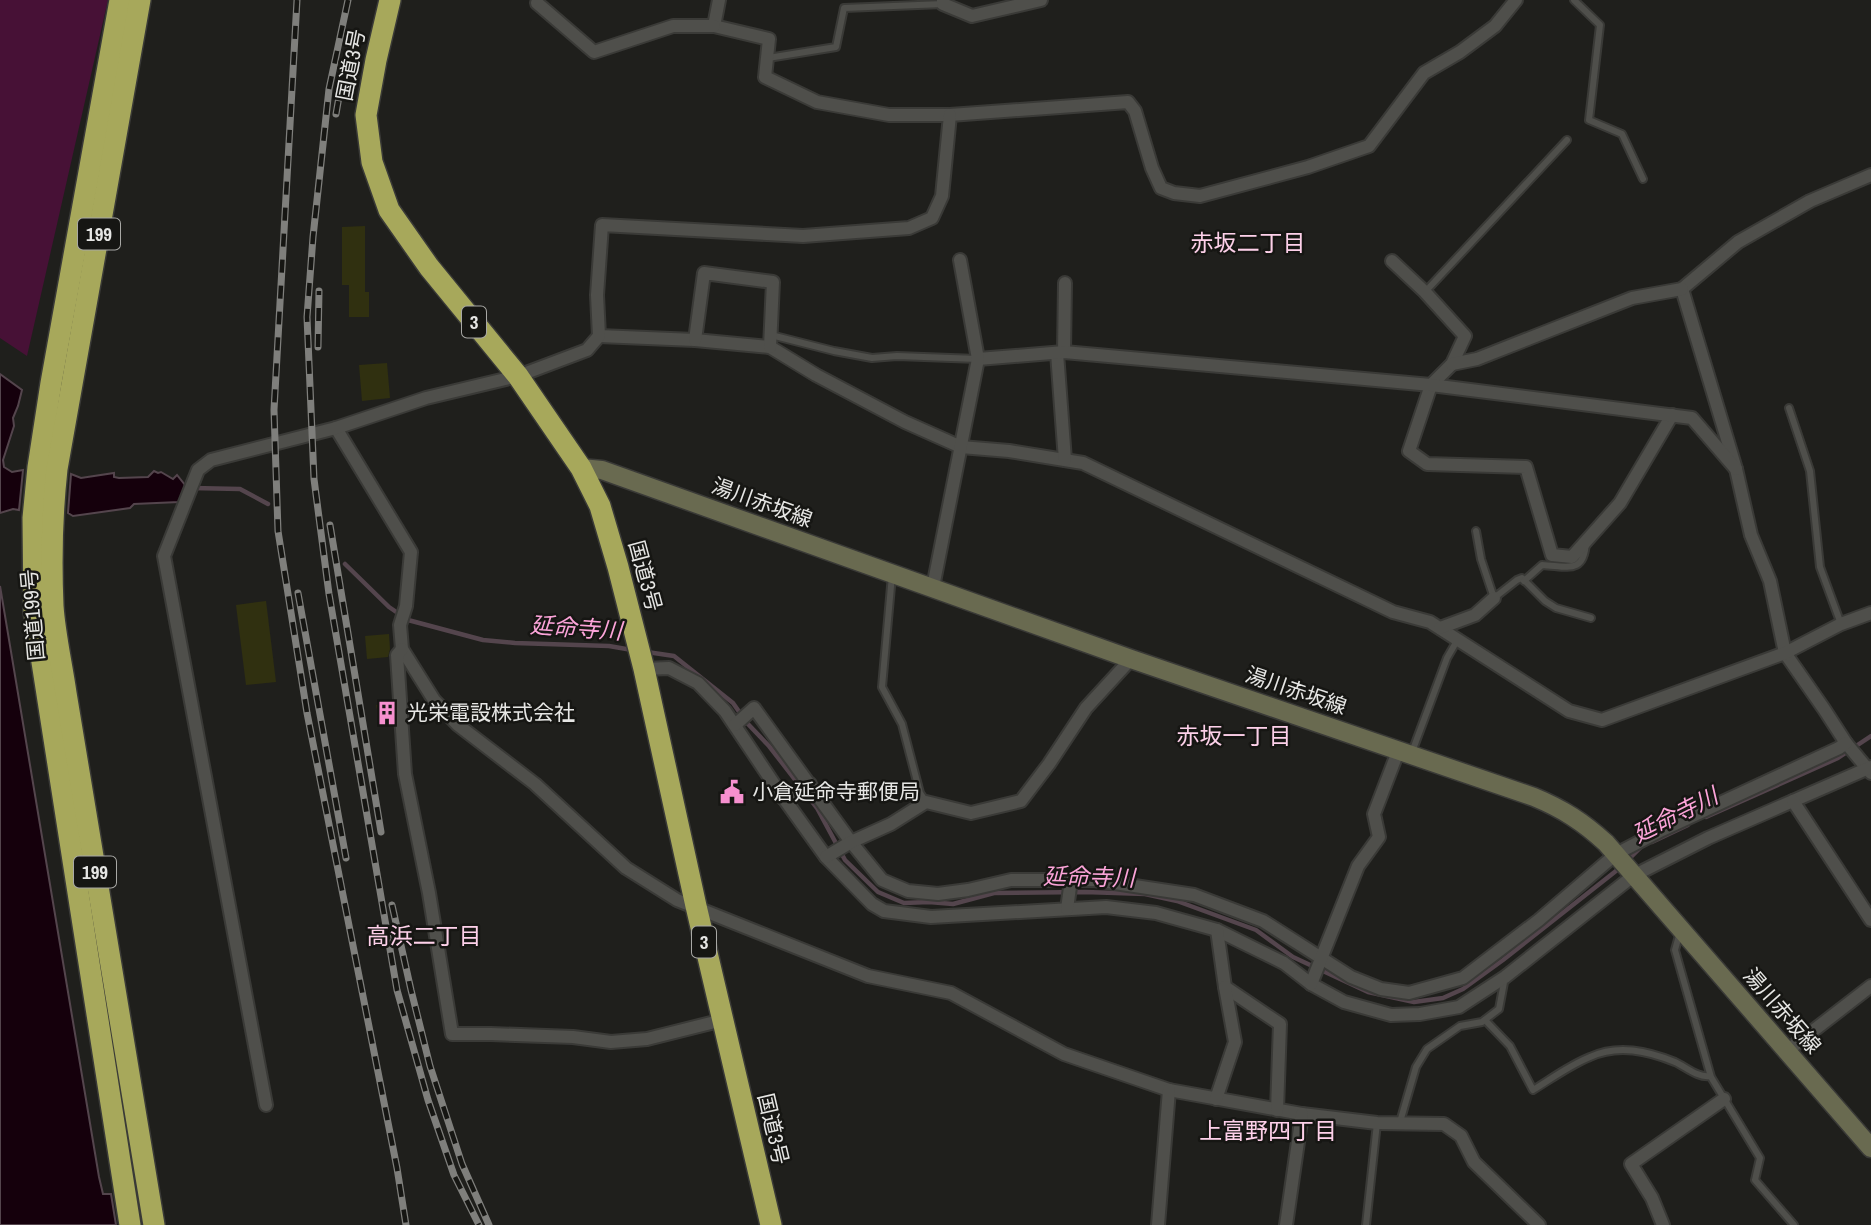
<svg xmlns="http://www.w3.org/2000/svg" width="1871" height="1225" font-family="'Archivo Narrow','Noto Sans JP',sans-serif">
  <rect width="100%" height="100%" fill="#1f1f1c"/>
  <path fill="#471136" d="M0 0H108L27 356 0 338Z"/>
  <g fill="#15000c" stroke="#54454d" stroke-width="2">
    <path d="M0 374 22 390 18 406 13 418 14 426 3 460 4 467 12 472 23 470 19 510 13 509 0 513Z"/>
    <path d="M154 471 158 473 161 472 173 479 177 475 185 485 179 502 134 504 130 508 73 516 68 513 71 474 81 478 114 473V477L119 478 148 477Z"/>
    <path d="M0 586 99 1177 103 1194H111L116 1225H0Z"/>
  </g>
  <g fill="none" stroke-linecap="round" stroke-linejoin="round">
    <g stroke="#54454d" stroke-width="4.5">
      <path d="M192 488 240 489 268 504"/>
      <path d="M345 564 389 607 408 620 483 640 515 643 609 646 632 650"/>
      <path d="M647 652 674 656 733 703 747 723 769 746 817 808 845 860 878 892 904 903 929 902 953 904 994 893 1085 892 1145 894 1177 901 1256 930 1293 957 1368 992 1414 1002 1443 998 1463 989 1503 960 1621 867"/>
      <path d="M1706 817 1838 758 1871 736"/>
      <path d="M1652 842 1688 825"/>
      <path d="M1627 861 1641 847"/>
    </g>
  </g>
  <g fill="#303010">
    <path d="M365 226V292H369V317H349V285H342V227Z"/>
    <path d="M387 363 390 398 362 401 359 365Z"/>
    <path d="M266 601 276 682 246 685 236 605Z"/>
    <path d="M389 634 390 649 388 657 367 659 365 636Z"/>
    <path d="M391 702 393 722 380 725 376 705Z"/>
  </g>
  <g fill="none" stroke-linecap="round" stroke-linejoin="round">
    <g stroke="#3a3a37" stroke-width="10">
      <g id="lane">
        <path d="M1574 0 1600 25 1589 120 1622 134 1643 179"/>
        <path d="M768 58 836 47 844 8 943 4"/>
        <path d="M1425 292 1567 140"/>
        <path d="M771 335 834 351 872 358 897 356 978 359"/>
        <path d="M1789 408 1810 471 1820 567 1841 624"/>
        <path d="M1476 531 1481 559 1494 598 1517 580 1522 578 1545 601 1556 608 1591 618"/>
        <path d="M892 575 882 687 902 724 920 793 926 802"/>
        <path d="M1524 581 1542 565C1567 566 1584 575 1586 542"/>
        <path d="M1412 752 1447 658 1458 639"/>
        <path d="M1680 932 1675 950 1711 1077 1760 1158 1755 1180 1794 1225"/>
        <path d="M1485 1020 1510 1046 1533 1090C1551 1079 1570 1065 1590 1057 1618 1044 1648 1051 1675 1062 1686 1067 1698 1078 1710 1076"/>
        <path d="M1400 1122 1416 1067 1427 1049 1460 1026 1482 1022 1499 1009 1505 977"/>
        <path d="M1366 1225 1377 1123"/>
      </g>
    </g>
    <g stroke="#3a3a37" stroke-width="16">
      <g id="street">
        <path d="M719 0 714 26 769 39 765 77 817 102 889 115H950L1128 102 1135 111 1152 168 1161 188 1174 193 1200 196 1308 167 1369 146 1424 73 1460 52 1495 26 1516 0"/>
        <path d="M943 0V4L972 16 1041 0"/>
        <path d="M537 3 594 52 673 26H714"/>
        <path d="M1871 175 1810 201 1738 242 1682 289 1736 469 1751 535 1770 581 1785 653 1824 709 1846 743 1871 773"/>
        <path d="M1392 261 1425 292 1465 336 1452 364 1431 385 1409 451 1427 464 1526 467 1552 555 1572 557 1620 503 1672 415"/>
        <path d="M599 336 695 340 770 347 816 375 905 422 961 447 1009 451 1083 463 1393 612 1430 622 1569 711 1602 720 1785 653 1841 624 1871 613"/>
        <path d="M695 340 704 273 773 282 770 347"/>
        <path d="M1064 352 1065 283"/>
        <path d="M1057 353 1065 460"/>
        <path d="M978 359 1064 352 1431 385 1692 418 1736 469"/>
        <path d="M1452 364 1477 359 1632 298 1682 289"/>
        <path d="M336 428 411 552 406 606 400 625 402 649 434 700 458 725 535 784 626 868 677 900 868 976 951 993 1064 1054 1169 1090 1302 1114 1377 1123 1444 1124 1461 1136 1474 1162 1539 1225"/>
        <path d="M933 587 978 359 960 260"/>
        <path d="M1440 628 1475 615 1494 598"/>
        <path d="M402 649 397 655 405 774 429 893 452 1034H491L573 1037 611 1042 647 1039 723 1020"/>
        <path d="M644 669 669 668 698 683 725 711 780 793 826 857 872 904 884 911 931 917 1106 907 1156 913 1217 930 1284 963 1311 984 1344 1002 1391 1015 1420 1014 1459 1007 1505 977 1633 876 1708 838 1871 767"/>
        <path d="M735 725 754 708 851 842 882 880 908 891 938 894 968 890 1011 880H1095L1194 895 1263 921 1351 977 1381 989 1409 993 1463 978 1539 920 1616 854 1662 830 1839 748 1846 743"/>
        <path d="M784 799 810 784"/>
        <path d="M1793 801 1871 920"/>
        <path d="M826 857 851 842 891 824 926 802 971 813 1021 801 1049 764 1086 708 1131 659"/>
        <path d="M1067 909 1071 880"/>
        <path d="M1217 930 1225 987 1280 1024 1277 1110"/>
        <path d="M1311 984 1358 866 1379 837 1374 814 1399 749"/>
        <path d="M1787 1051 1871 986"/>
        <path d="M1216 1099 1235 1042 1225 987"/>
        <path d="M266 1105 164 556 198 470 211 460 336 428 426 398 518 376 587 350 599 336 597 295 602 225 803 236 909 228 932 218 942 196 950 115"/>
        <path d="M1158 1225 1169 1090"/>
        <path d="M1286 1225 1302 1114"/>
        <path d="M1663 1225 1652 1198 1631 1164 1724 1099"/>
      </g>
    </g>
    <g stroke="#3a3a37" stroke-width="21">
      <path id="secondary" d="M581 468 602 470 1131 659 1534 797C1563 809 1583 822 1606 843L1871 1148"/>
    </g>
    <g stroke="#3a3a37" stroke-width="24">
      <g id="highway">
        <path d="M120 0 51 383 38 467 33 518 34 611 130 1225"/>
        <path d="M140 0 57 469C52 515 51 560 53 606 55 635 62 665 66 693L154 1225"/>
        <path d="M390 0 376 60 366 115 372 162 389 210 429 267 518 376 581 468 600 506 618 567 644 669 696 906 771 1225"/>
      </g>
    </g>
    <use href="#lane" stroke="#4f4f4b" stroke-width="6"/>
    <use href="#street" stroke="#4f4f4b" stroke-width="12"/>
    <use href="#secondary" stroke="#696a50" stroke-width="18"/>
    <use href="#highway" stroke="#a7a85b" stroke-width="21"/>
    <g stroke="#7f7f7c" stroke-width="7">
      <g id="rail">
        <path d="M297 0 274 410 278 531 307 713 397 1168 406 1225"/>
        <path d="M348 0 329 89 313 237 307 317 314 479 329 594 397 990 428 1100 454 1175 479 1225"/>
        <path d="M336 114 345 62"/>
        <path d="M318 347 319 291"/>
        <path d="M330 525 381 832"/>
        <path d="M298 593 346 858"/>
        <path d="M392 905 411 990 430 1066 462 1164 489 1225"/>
      </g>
    </g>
    <use href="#rail" stroke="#161613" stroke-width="4.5" stroke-dasharray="13" stroke-linecap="butt"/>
  </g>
  <defs>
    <g id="building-bare" transform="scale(1.89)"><path d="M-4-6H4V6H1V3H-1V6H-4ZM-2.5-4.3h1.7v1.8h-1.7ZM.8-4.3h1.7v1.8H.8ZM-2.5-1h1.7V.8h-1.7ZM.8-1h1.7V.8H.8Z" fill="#f690cf" stroke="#161613" stroke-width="2.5" paint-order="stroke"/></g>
    <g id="civic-bare" transform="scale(1.89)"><path d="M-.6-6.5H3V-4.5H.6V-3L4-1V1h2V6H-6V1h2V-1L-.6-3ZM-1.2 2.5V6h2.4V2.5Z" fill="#f690cf" stroke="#161613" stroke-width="2.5" paint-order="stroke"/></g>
  </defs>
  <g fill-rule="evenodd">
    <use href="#building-bare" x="387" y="713"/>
    <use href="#civic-bare" x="732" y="792"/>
  </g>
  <g text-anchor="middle" stroke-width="5" stroke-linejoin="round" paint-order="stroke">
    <g fill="#161613" stroke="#a8a8a5" stroke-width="2">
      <rect x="78" y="218.5" width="42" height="31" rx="5"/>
      <rect x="462" y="306.5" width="24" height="31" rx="5"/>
      <rect x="74" y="856.5" width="42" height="31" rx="5"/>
      <rect x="692" y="926.5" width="24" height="31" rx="5"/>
    </g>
    <g font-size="19" font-weight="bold" fill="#e6e6e4">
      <text x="99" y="241">199</text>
      <text x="474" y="329">3</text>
      <text x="95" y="879">199</text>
      <text x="704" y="949">3</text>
    </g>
    <g font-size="21" fill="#e6e6e4" stroke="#161613">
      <text transform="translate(351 65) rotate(-79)" y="7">国道3号</text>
      <text transform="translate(762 503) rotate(20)" y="7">湯川赤坂線</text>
      <text transform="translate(645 576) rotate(75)" y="7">国道3号</text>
      <text transform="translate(33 615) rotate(-95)" y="7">国道199号</text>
      <text transform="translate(1296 691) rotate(19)" y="7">湯川赤坂線</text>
      <text transform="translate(1782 1011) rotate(49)" y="7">湯川赤坂線</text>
      <text transform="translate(773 1129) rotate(77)" y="7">国道3号</text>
    </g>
    <g font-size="21" fill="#e6e6e4" stroke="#161613" text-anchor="start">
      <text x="407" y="720">光栄電設株式会社</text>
      <text x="752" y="799">小倉延命寺郵便局</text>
    </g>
    <g font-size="23" fill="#fdd0e9" stroke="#161613">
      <text x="1248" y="251">赤坂二丁目</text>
      <text x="1234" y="744">赤坂一丁目</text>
      <text x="424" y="944">高浜二丁目</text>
      <text x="1268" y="1139">上富野四丁目</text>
    </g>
    <g font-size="23" font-style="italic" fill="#fca4d9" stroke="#161613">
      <text transform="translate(576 628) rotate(4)" y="8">延命寺川</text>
      <text transform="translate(1675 815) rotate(-27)" y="8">延命寺川</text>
      <text transform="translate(1089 877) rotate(1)" y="8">延命寺川</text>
    </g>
  </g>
</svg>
